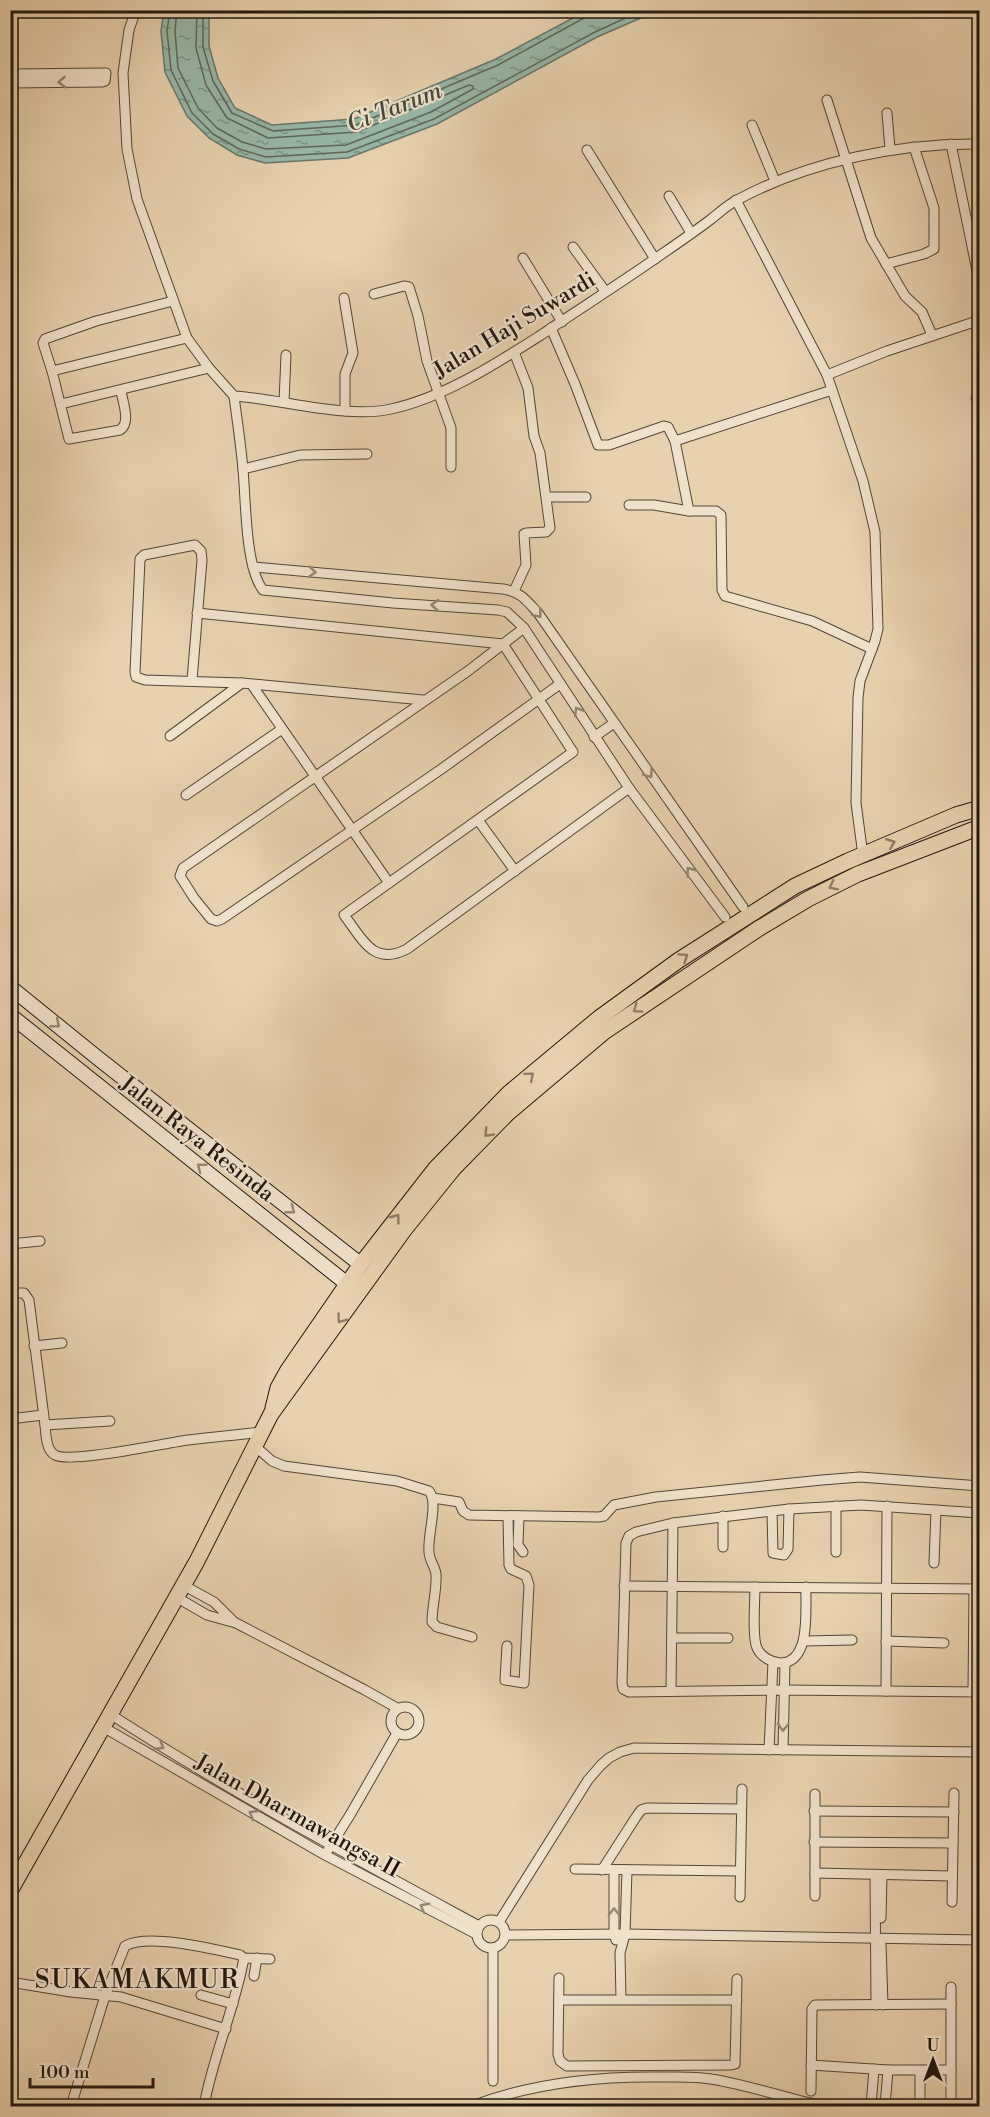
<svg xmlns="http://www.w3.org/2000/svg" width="990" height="2117" font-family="'Libre Bodoni',serif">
  <defs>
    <pattern id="water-ripples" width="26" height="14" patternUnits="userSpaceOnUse" patternTransform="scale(1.5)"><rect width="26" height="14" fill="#98b7a7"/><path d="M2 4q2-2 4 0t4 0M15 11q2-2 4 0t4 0" fill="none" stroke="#7c9486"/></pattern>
  </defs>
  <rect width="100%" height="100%" fill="#e8d1af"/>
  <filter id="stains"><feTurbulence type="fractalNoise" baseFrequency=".00333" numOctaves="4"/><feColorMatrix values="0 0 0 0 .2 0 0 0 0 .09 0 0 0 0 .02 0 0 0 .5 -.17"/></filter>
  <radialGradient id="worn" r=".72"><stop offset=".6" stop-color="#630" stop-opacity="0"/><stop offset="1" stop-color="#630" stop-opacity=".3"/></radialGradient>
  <path fill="url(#water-ripples)" stroke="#68776a" stroke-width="1.5" d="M164 11H212L209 17V46L218 78 235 108 272 125 354 119 496 59 586 11H657L597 37 437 124 348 158 265 163 237 155 209 138 187 116 165 72 161 31Z"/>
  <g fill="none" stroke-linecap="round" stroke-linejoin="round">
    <g stroke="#5c685b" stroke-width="1.5">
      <path d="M170 10 167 31 171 70 192 113 213 134 239 149 266 157 347 152 434 119 595 32 643 10"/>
      <path d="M177 10 175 31 178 68 198 108 217 128 242 142 266 149 346 145 431 112 473 89V86L469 85 357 132 268 138 227 118 206 85 196 48 197 10"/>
      <path d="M205 10 203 17V47L213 81 232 113 273 131 356 125 498 65 584 18 588 10"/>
    </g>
    <g stroke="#534637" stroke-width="11">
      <g id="street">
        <path d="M136 10 129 30 123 73 127 149 137 199 187 338 209 368 234 396C281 399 346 419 391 409 443 398 497 363 541 335 581 308 622 282 662 254 678 243 694 232 710 220 719 213 728 204 739 199 810 161 900 143 980 144"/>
        <path d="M10 74 106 73 105 81 102 82 10 83"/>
        <path d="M827 100 871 238 905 296 922 312 932 335"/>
        <path d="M887 113 890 149"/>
        <path d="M752 125 775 181"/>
        <path d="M951 144 980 285"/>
        <path d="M587 150 655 259"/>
        <path d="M669 196 691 233"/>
        <path d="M736 200 827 375 863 481 875 532 878 629 875 641 860 681 858 698 856 803 862 848"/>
        <path d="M573 247 605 291"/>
        <path d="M523 258 562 322"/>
        <path d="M886 264 924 254 934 249V208L914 147"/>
        <path d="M374 294 404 286 409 287 410 290 418 316 427 361 451 428V467"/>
        <path d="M344 298 353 353 345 374V411"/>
        <path d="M173 301 96 321 45 339 43 343 52 371 187 338"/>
        <path d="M551 328 575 384 598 445H609L664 426 668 427 675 441 832 390"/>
        <path d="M514 352 528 388 534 436 540 453 550 528 546 532 526 533 524 534 526 565 514 591"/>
        <path d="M52 371 69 439 120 430C131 423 123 403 121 391"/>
        <path d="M827 375 887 351 980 320"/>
        <path d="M234 396C237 420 241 445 243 470 246 500 245 567 263 590L393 603 498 610 507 612 524 628 629 788 725 917"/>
        <path d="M976 398 980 397"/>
        <path d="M284 402 286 355"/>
        <path d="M61 404 209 368"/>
        <path d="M675 441 689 511H716L721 515 722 590 725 596 812 621 872 649"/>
        <path d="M243 469 300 455 367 454"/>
        <path d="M547 497H586"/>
        <path d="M629 505H654L689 511"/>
        <path d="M253 567 503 589C521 592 526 600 538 613L743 907"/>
        <path d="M197 613 503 644 573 752 344 915C362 938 373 967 407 949L629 788"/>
        <path d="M524 628 468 671 183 868 180 876 194 898 211 919 217 921 222 919 440 770 560 684"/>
        <path d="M192 680 202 560 201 551 195 545 144 555 140 559 135 672 136 677 145 680 242 683 423 700"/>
        <path d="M252 685 389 883"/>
        <path d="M170 736 242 683"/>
        <path d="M594 737 614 723"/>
        <path d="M186 795 282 729"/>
        <path d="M478 820 515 871"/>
        <path d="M10 1244 40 1241"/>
        <path d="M10 1293H24L29 1300 45 1425C46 1435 46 1450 55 1455 70 1464 165 1443 188 1440 212 1437 237 1435 261 1432"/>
        <path d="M34 1346 62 1343"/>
        <path d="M10 1419 43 1415"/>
        <path d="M45 1425 110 1421"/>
        <path d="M255 1446 272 1461 284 1466 397 1481 429 1491C439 1503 427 1535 429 1552 429 1560 435 1566 436 1574 437 1590 432 1606 432 1622L437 1627 472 1637"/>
        <path d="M433 1498 459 1502 463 1511 469 1515 599 1517 604 1516 614 1505 656 1497 822 1480 860 1477 980 1486"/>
        <path d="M772 1511 773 1553 784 1555 788 1549 789 1509"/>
        <path d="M980 1513 861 1505 789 1509 673 1523 636 1532 629 1536 626 1543 622 1683 623 1689 629 1692 784 1690 980 1692"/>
        <path d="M723 1516V1547"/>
        <path d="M519 1517 518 1545 523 1552"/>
        <path d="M836 1552V1506"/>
        <path d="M934 1563 936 1510"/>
        <path d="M183 1585 214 1602 234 1622 363 1689 397 1708"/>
        <path d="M624 1586 980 1589"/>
        <path d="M755 1587C755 1601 752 1637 757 1648 761 1657 771 1662 780 1663 812 1663 805 1608 806 1587"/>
        <path d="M176 1597 207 1615 232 1622"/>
        <path d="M672 1638H728"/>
        <path d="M805 1641 852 1640"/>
        <path d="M886 1641 944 1643"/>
        <path d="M507 1646 505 1680 524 1683 529 1585 526 1576 511 1569 509 1565 508 1517"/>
        <path d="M671 1691 673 1523"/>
        <path d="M886 1691 887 1506"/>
        <path d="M973 1692 974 1589"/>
        <circle cx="405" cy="1721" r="14"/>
        <path d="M110 1714C229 1791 354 1858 479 1926"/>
        <path d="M103 1727 325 1855 476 1934"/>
        <path d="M769 1750 773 1662"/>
        <path d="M783 1750 785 1663"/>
        <path d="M815 1794V1896"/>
        <path d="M814 1811 954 1812"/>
        <path d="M814 1842 953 1843"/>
        <path d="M328 1850 350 1815 397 1733"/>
        <path d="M575 1869 740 1871"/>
        <path d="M602 1870 636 1817 641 1810 647 1808 741 1809"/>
        <path d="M614 1870V1934L616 1940"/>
        <path d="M815 1873 952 1876"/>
        <path d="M875 1875 876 2005"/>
        <path d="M740 1897 742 1789"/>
        <path d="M952 1902 954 1793"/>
        <path d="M881 1918 882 1875"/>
        <circle cx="491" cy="1934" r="14"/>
        <path d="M499 1922 588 1780 601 1765 609 1758 620 1752 634 1748 980 1752"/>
        <path d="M506 1935 625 1934 980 1940"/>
        <path d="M881 1944 883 2005"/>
        <path d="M493 1948V2081"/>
        <path d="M254 1976 257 1958"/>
        <path d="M559 1978 558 2054 560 2061 567 2066 731 2065 735 2064 737 1979"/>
        <path d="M10 1982 71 1992 121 1997 226 2029"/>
        <path d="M201 1995 233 2004"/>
        <path d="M621 1999 620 1953 625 1934 627 1870"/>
        <path d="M559 2000H737"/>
        <path d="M811 2065 888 2070H951"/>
        <path d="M811 2091 812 2009 815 2005 951 2004"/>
        <path d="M71 2106 105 1996 125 1946C148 1933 213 1949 240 1955L244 1958 270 1959"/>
        <path d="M204 2106C213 2056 235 2008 244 1958"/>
        <path d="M472 2106C532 2083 597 2076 661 2077 677 2077 695 2076 711 2079 749 2085 785 2098 822 2106"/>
        <path d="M871 2106 874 2069"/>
        <path d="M885 2106 888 2070"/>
        <path d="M920 2106V2071"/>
        <path d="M951 2106V1987"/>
      </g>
    </g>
    <g stroke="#21180f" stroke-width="16">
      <g id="secondary">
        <path d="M10 987 99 1059 355 1260"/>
        <path d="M10 1015 356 1291"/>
      </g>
    </g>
    <g stroke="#21180f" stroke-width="17">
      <g id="primary">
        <path d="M273 1408 278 1388 288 1370 361 1264 435 1169 509 1093 599 1018 679 960 795 886 848 861 956 815 980 808"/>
        <path d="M10 1891 197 1561 271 1414 404 1230 454 1168 508 1113 604 1032 758 929 808 899 858 874 980 827"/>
      </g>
    </g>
    <use href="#street" stroke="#f0e1cb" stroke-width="9"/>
    <use href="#secondary" stroke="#f0e1cb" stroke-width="14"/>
    <use href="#primary" stroke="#e8d1af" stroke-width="15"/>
  </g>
  <defs><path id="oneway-chevron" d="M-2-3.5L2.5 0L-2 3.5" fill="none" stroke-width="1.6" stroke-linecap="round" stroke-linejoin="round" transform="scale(1.5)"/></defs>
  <g stroke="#938776">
    <use href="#oneway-chevron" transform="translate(62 82) rotate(179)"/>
    <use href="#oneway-chevron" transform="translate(312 572) rotate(5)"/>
    <use href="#oneway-chevron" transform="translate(435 605) rotate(-176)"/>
    <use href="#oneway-chevron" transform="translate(538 614) rotate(52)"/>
    <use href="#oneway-chevron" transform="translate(578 711) rotate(-122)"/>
    <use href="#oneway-chevron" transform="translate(649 774) rotate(55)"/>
    <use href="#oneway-chevron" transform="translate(690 871) rotate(-127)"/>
    <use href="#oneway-chevron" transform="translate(56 1024) rotate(39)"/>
    <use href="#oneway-chevron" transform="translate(201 1167) rotate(-142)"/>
    <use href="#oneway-chevron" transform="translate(291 1210) rotate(38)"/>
    <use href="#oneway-chevron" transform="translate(783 1727) rotate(92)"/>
    <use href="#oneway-chevron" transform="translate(160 1746) rotate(32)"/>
    <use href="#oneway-chevron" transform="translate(253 1814) rotate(-150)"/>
    <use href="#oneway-chevron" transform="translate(424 1907) rotate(-152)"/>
    <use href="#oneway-chevron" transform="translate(614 1912) rotate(-90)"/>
  </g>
  <g stroke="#8e7e67">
    <use href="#oneway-chevron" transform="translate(891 843) rotate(-22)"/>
    <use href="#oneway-chevron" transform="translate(833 886) rotate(153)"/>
    <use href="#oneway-chevron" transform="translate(684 957) rotate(-34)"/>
    <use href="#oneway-chevron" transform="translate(637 1009) rotate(145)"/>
    <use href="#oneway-chevron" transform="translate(530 1076) rotate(-40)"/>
    <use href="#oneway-chevron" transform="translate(488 1133) rotate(134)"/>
    <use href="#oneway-chevron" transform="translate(396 1218) rotate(-53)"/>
    <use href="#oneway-chevron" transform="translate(341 1319) rotate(126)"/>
  </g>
  <g text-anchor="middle" stroke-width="4.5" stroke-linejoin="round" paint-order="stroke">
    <g font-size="22" fill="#21180f" stroke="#f0e1cb">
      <text transform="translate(514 324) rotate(-31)" y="8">Jalan Haji Suwardi</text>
      <text transform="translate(198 1138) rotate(38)" y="8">Jalan Raya Resinda</text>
      <text transform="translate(298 1815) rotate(29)" y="8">Jalan Dharmawangsa II</text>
    </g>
    <g font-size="24" font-style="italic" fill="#45483d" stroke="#f0e1cb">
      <text transform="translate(394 107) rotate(-21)" y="8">Ci Tarum</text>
    </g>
    <g font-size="26" letter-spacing="1.5" fill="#21180f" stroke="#f0e1cb">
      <text x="137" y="1988">SUKAMAKMUR</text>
    </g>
  </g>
  <rect width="990" height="2117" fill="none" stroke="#e8d1af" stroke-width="36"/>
  <rect x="12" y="12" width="966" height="2093" fill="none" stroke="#21180f" stroke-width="3"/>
  <rect x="18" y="18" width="954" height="2081" fill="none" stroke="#21180f" stroke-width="1.5"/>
  <g transform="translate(933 2060)" stroke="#f0e1cb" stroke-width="4.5" paint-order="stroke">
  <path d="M0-4.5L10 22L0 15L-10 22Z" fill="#21180f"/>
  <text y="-9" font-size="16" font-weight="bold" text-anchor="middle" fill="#21180f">U</text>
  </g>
  <path d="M30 2078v9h123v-9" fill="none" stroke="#21180f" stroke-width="3"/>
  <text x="39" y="2078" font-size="18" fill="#21180f" stroke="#f0e1cb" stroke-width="4.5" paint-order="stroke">100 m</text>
  <rect width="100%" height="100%" filter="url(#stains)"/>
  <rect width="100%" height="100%" fill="url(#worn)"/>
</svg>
